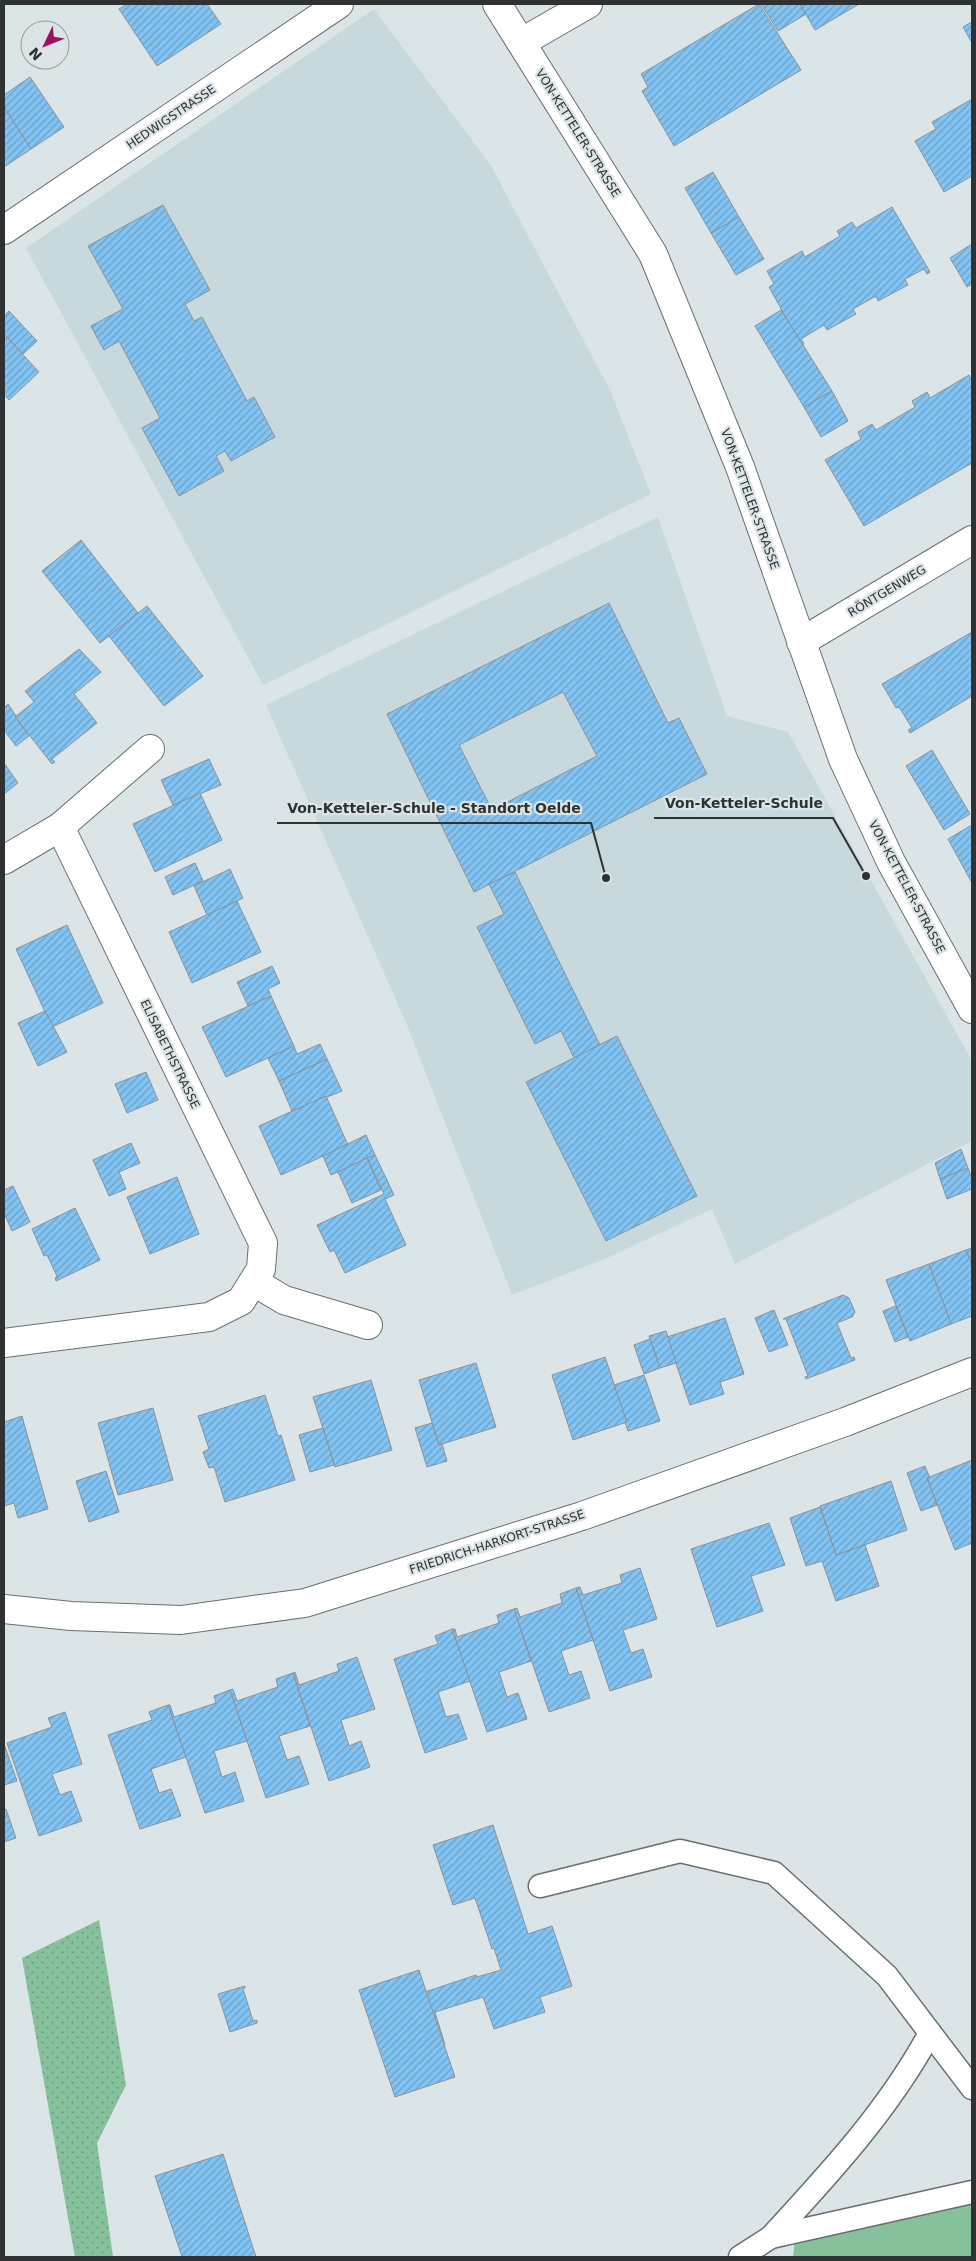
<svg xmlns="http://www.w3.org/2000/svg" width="976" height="2261" font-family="'DejaVu Sans',sans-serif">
  <defs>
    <pattern id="grass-dots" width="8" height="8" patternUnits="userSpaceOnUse" patternTransform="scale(1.25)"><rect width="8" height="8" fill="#87c19b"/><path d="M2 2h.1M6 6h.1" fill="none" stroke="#6f9d7f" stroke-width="1.8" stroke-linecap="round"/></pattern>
    <pattern id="building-hatch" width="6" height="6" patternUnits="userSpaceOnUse" patternTransform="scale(1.25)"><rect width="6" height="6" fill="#82c4f3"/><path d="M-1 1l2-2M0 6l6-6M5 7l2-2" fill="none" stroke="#6ba0c5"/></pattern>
  </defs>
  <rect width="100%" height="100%" fill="#dbe4e6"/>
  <g fill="#c8d9dd">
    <path d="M374 9 490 164 610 390 651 494 263 685 26 248Z"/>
    <path d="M658 517 727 716 788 732 972 1061V1141L735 1264 712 1209 607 1258 512 1295 407 1025 266 705Z"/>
  </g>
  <path fill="url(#grass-dots)" d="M99 1920 126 2085 97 2143 113 2257H75L22 1958Z"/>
  <path fill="#87c19b" d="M972 2203V2257H793L795 2241Z"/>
  <g fill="url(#building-hatch)" stroke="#8c9196" fill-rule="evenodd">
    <path d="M127 4H207L221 24 157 66 119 9Z"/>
    <path d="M759 4 801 70 674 146 642 91 648 87 641 74Z"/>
    <path d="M761 4H800L806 14 778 31Z"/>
    <path d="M800 4H859L815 30Z"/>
    <path d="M972 22V43L963 27Z"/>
    <path d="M30 77 64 127 31 149 4 107V95Z"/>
    <path d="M972 99V176L944 192 915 141 936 129 932 122Z"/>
    <path d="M4 107 31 149 4 167Z"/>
    <path d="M713 172 739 217 711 233 685 188Z"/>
    <path d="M163 205 210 290 185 304 194 321 202 317 247 401 254 397 275 437 231 461 225 451 216 456 224 471 179 496 142 428 160 418 119 341 104 350 91 326 123 309 88 246Z"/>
    <path d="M892 207 930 272 927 274 924 269 905 279 908 285 878 301 876 296 853 309 856 314 827 330 824 325 801 339 804 344 801 345 769 287 774 284 767 271 802 251 805 257 840 236 837 231 852 222 856 228Z"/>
    <path d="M739 217 764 259 736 275 711 233Z"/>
    <path d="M972 244V284L967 287 950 258Z"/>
    <path d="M781 310 832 391 804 407 755 326Z"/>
    <path d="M9 311 37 341 23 354 4 334V316Z"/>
    <path d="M4 334 39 372 9 400 4 394Z"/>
    <path d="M969 375 972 381V463L864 526 825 460 861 439 858 432 872 424 876 430 915 407 912 401 927 392 930 398Z"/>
    <path d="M832 391 848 421 821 437 804 407Z"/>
    <path d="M81 540 138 613 100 643 42 571Z"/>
    <path d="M609 603 668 723 679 718 707 774 474 892 387 714ZM563 692 597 756 492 810 459 745Z"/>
    <path d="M147 606 203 676 164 706 109 636Z"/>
    <path d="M972 632V696L910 733 908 730 912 728 899 707 896 708 882 684Z"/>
    <path d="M79 649 101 672 74 694 97 723 52 759 55 762 52 764 15 717 34 702 25 691Z"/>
    <path d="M8 704 16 716 15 717 29 736 16 746 4 730V708Z"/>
    <path d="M932 750 970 814 944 830 906 766Z"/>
    <path d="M209 759 221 785 173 805 161 780Z"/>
    <path d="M4 763 18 783 4 794Z"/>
    <path d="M200 793 222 840 155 872 133 824Z"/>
    <path d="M972 825V883L948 839Z"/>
    <path d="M195 863 203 881 173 895 165 877Z"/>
    <path d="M230 869 243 898 207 915 194 886Z"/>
    <path d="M515 872 600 1045 574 1058 561 1031 535 1044 477 927 504 914 489 884Z"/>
    <path d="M237 901 261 952 192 983 169 932Z"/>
    <path d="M67 925 103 1003 52 1027 16 949Z"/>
    <path d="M272 966 280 983 268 989 271 996 248 1006 237 982Z"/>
    <path d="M271 996 294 1046 226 1077 202 1027Z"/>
    <path d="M45 1011 67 1052 38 1066 18 1023Z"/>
    <path d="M617 1036 697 1196 606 1241 526 1082Z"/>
    <path d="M320 1044 327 1059 279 1081 268 1058 294 1046 297 1054Z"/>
    <path d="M327 1059 342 1091 292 1111 279 1081Z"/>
    <path d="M146 1072 158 1100 127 1113 115 1084Z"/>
    <path d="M326 1096 348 1145 281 1175 259 1126Z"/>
    <path d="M366 1135 375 1155 331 1175 323 1156Z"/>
    <path d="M131 1143 140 1163 119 1172 126 1189 109 1196 93 1160Z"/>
    <path d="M961 1149 968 1168 940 1179 935 1163Z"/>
    <path d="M375 1155 394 1195 385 1199 406 1245 345 1273 334 1250 330 1252 317 1225 384 1194 367 1158Z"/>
    <path d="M367 1158 381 1190 352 1203 338 1172Z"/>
    <path d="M968 1168 972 1178V1189L947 1199 940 1179Z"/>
    <path d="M177 1177 199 1234 150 1254 127 1197Z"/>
    <path d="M13 1186 30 1222 12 1231 4 1213V1190Z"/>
    <path d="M75 1208 100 1260 56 1281 55 1278 57 1276 47 1255 44 1256 32 1229Z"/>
    <path d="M972 1248V1265L966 1250Z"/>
    <path d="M966 1250 972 1265V1316L951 1324 929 1264Z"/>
    <path d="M929 1264 951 1324 910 1341 886 1280Z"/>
    <path d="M843 1295 849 1298 855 1312 852 1317 837 1323 851 1358 854 1357 855 1360 806 1379 805 1377 808 1376 786 1319H783Z"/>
    <path d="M896 1306 908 1337 895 1342 883 1311Z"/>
    <path d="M774 1310 788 1345 769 1352 755 1318Z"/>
    <path d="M725 1318 744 1374 720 1382 724 1394 690 1405 667 1337Z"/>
    <path d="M666 1331 676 1363 660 1368 649 1336Z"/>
    <path d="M650 1339 660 1368 644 1374 634 1345Z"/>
    <path d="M605 1357 627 1422 573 1440 552 1375Z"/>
    <path d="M476 1363 496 1427 439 1445 419 1380Z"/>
    <path d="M644 1375 660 1421 628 1431 625 1422H627L614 1385Z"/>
    <path d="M371 1380 392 1450 335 1467 313 1397Z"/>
    <path d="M265 1395 278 1436 281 1435 295 1480 225 1502 214 1467 209 1468 203 1452 209 1449 198 1416Z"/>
    <path d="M153 1408 173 1480 118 1495 98 1423Z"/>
    <path d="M22 1416 48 1509 18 1518 14 1503 4 1506V1422Z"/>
    <path d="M432 1423 439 1445 442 1444 447 1461 427 1467 415 1428Z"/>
    <path d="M323 1428 334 1465 310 1472 299 1435Z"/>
    <path d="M972 1460V1543L955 1550 927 1478Z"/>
    <path d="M925 1466 929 1476 927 1478 937 1505 921 1511 907 1473Z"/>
    <path d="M106 1471 119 1512 89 1522 76 1481Z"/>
    <path d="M891 1481 907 1530 836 1555 820 1506Z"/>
    <path d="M820 1507 836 1555 865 1545 879 1586 836 1601 822 1561 806 1566 790 1518Z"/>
    <path d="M769 1523 785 1565 751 1576 763 1611 717 1627 691 1549Z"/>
    <path d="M640 1568 657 1619 623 1630 631 1653 643 1649 652 1677 610 1691 576 1588 580 1587 583 1595 622 1583 620 1575Z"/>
    <path d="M576 1588 593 1640 561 1651 569 1675 581 1671 590 1698 549 1712 514 1609 517 1608 520 1617 562 1603 560 1594Z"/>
    <path d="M514 1609 531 1661 499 1672 507 1697 518 1693 527 1719 487 1732 452 1629H455L457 1637 499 1623 497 1615Z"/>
    <path d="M452 1629 470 1681 438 1692 446 1717 458 1714 467 1739 425 1753 394 1659 438 1644 435 1636Z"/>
    <path d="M357 1657 375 1709 341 1720 349 1746 361 1741 370 1767 329 1781 293 1673 295 1672 299 1685 339 1671 337 1664Z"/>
    <path d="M293 1673 310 1726 279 1736 287 1760 299 1756 309 1784 266 1798 230 1690 233 1689 237 1701 278 1687 276 1679Z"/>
    <path d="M230 1690 247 1741 214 1751 222 1777 235 1772 244 1801 205 1813 168 1705H170L174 1717 216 1703 214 1696Z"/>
    <path d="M168 1705 186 1757 151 1769 159 1793 171 1789 181 1816 140 1829 108 1735 152 1720 149 1712Z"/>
    <path d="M65 1712 82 1764 52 1774 60 1795 71 1791 82 1821 39 1836 7 1743 52 1727 48 1718Z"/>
    <path d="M4 1744 17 1781 4 1785Z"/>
    <path d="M6 1809 16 1838 4 1842V1810Z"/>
    <path d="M493 1825 528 1934 552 1926 572 1986 540 1997 545 2012 494 2029 483 1997 435 2012 445 2045 443 2046 425 1992 476 1975 477 1977 501 1970 494 1948 492 1949 475 1898 453 1905 433 1845Z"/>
    <path d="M419 1970 455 2077 395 2097 359 1990Z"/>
    <path d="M245 1986V1988L243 1989 253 2021 257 2020V2023L230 2032 218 1994Z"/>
    <path d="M223 2154 256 2257H182L155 2176Z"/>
  </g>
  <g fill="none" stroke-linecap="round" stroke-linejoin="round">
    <g stroke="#686f71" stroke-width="25">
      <g id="service">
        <path d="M540 1886 680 1851 774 1873 887 1976 972 2088"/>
        <path d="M771 2237C830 2173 889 2109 930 2033"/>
        <path d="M740 2257 771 2237 972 2192"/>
      </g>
    </g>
    <g stroke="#686f71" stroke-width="30">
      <g id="minor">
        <path d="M497 4 653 254 740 467 843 759 891 862 972 1009"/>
        <path d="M522 42 588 4"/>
        <path d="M4 230 339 4"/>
        <path d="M801 642 972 540"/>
        <path d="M4 860 60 827 150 749"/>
        <path d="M254 1282 284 1300 368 1325"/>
        <path d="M4 1343 209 1317 241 1301 261 1269 263 1243 60 827"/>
        <path d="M4 1609 71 1616 181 1620 305 1603 582 1516 845 1422 972 1372"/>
      </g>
    </g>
    <use href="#service" stroke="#fff" stroke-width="22"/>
    <use href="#minor" stroke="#fff" stroke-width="28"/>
  </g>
  <g text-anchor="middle" stroke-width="4.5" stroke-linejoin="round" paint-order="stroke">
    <g font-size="12" fill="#2e3232" stroke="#dbe4e6">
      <text transform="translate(171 117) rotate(-34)" y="4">HEDWIGSTRASSE</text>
      <text transform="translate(578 133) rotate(58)" y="4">VON-KETTELER-STRASSE</text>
      <text transform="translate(750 499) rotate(70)" y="4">VON-KETTELER-STRASSE</text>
      <text transform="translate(887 591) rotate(-31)" y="4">RÖNTGENWEG</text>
      <text transform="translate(907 887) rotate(62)" y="4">VON-KETTELER-STRASSE</text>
      <text transform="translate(170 1054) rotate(64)" y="4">ELISABETHSTRASSE</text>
      <text transform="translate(497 1542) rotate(-18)" y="4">FRIEDRICH-HARKORT-STRASSE</text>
    </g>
  </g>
  <path fill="none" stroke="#2e3232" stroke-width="2" d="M866 876L833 818H654M606 878L591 823H277"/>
  <g fill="#2e3232" stroke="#dbe4e6" stroke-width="2">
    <circle cx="866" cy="876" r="5"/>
    <circle cx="606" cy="878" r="5"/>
  </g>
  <g font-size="14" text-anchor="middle" font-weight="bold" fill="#2e3232" stroke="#dbe4e6" stroke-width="4.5" stroke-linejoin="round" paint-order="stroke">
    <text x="744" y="808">Von-Ketteler-Schule</text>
    <text x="434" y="813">Von-Ketteler-Schule - Standort Oelde</text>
  </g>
  <rect width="976" height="2261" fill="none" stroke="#2e3232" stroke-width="10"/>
  <g transform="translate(45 45) rotate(227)"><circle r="24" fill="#dbe4e6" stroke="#969d9e"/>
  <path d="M0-4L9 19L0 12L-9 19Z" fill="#9b1060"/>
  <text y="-8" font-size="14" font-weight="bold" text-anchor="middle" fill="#2e3232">N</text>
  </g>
</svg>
